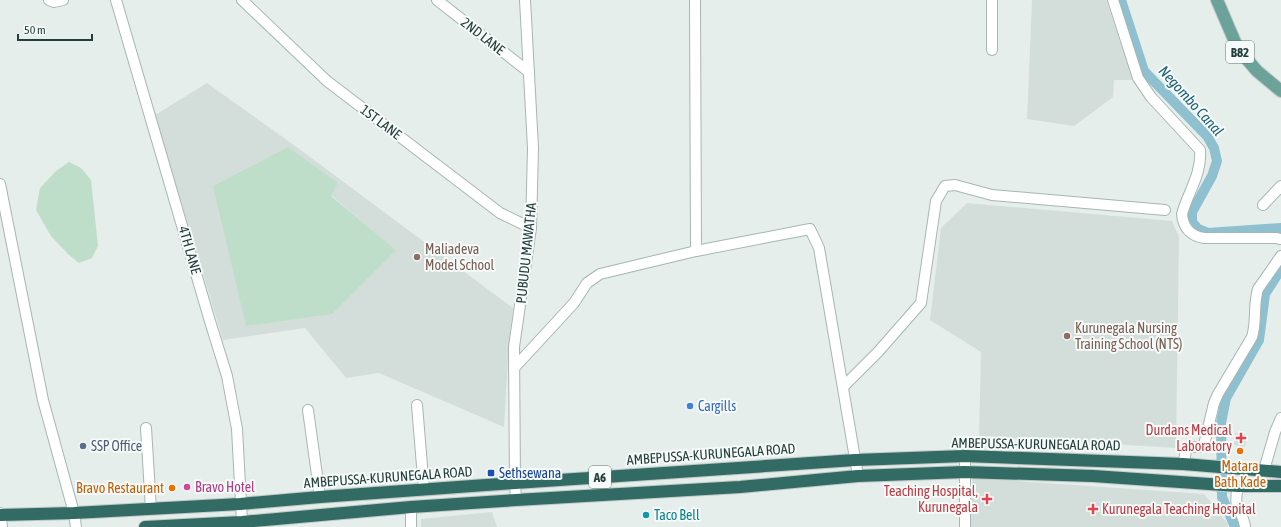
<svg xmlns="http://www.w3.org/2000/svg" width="1281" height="527" font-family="'Asap Condensed',sans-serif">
  <rect width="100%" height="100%" fill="#e5eeeb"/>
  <g fill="#d3deda" fill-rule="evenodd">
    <path d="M1032 0H1106L1133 80H1114L1113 97 1074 126 1027 119Z"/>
    <path d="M207 83 298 148 513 308 509 343 504 427 379 373 346 378 305 328 223 340 180 198 152 117ZM338 183 331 195 396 251 213 186Z"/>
    <path d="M967 203 1172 221 1179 237 1176 448 979 436 981 352 930 320 941 228Z"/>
    <path d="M1235 433 1247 435 1245 447 1234 445Z"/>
    <path d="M973 478 1204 494 1228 524V527H969Z"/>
    <path d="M492 512 497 527H421V519Z"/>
  </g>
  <g fill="#bfdeca">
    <path d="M288 147 338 183 331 196 396 250 332 314 246 326 213 186Z"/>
    <path d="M69 162 81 168 91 180 98 246 92 258 79 263 68 254 51 236 36 210 40 188 56 171Z"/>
  </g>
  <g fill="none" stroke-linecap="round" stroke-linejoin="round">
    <g stroke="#8fc0d0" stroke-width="10">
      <path d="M1121 0 1144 71 1207 136 1214 148 1217 161 1212 176 1192 212V222L1198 229 1208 233 1281 228"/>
      <path d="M1235 527 1222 497 1221 423 1226 398 1259 340 1265 294 1281 269"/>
    </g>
    <g stroke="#a7b6b3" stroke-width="12">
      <g id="minor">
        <path d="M49 0 54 2 63 0"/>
        <path d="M116 0 209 318 227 376 237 429 242 522"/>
        <path d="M242 0 327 81 500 213 531 228"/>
        <path d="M437 0 529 72"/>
        <path d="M695 0 696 251"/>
        <path d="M992 0V50"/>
        <path d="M1113 0 1138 78 1151 97 1200 150C1202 174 1188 192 1182 214 1183 228 1191 236 1204 238H1276L1281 239"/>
        <path d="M0 184 43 400 74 513 76 527"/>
        <path d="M1263 205 1281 186"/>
        <path d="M514 368 574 303 587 283 600 274 696 251 810 229 819 248 858 476"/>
        <path d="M843 387 878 352 921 303 936 201 945 186 955 185 992 195 1165 210"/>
        <path d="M417 405 424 490"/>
        <path d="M308 410 320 497"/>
        <path d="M146 428 151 509"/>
        <path d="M1183 464 1187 447H1202L1204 445 1214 403 1218 394 1252 337C1257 322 1253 304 1258 289L1281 256"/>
        <path d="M1264 470 1275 432 1281 418"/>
        <path d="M1238 486C1237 492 1235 499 1237 505 1240 513 1244 518 1245 527"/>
        <path d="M516 500 515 483 514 347 531 228 533 148 525 0"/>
        <path d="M411 507V527"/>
        <path d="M0 513 2 527"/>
        <path d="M965 527V456"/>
      </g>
    </g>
    <g stroke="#c2c9c8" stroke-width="14">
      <path id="major" d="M1217 0 1238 49 1257 71 1281 91"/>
    </g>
    <g stroke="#c2c9c8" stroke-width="14">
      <g id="highway">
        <path d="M0 515 74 513 240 504 320 497 515 483 855 460 965 456 1183 464 1281 472"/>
        <path d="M145 527 242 522 411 507 516 500 740 487 858 476 964 472 1093 476 1238 486H1281"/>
      </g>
    </g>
    <use href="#minor" stroke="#fff" stroke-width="10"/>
    <use href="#major" stroke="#6ba299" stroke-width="12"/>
    <use href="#highway" stroke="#316b64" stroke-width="12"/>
  </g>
  <g fill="#8d6e63" stroke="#f6faf8" stroke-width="1.5">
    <circle cx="417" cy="257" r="4"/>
    <circle cx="1067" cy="336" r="4"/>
  </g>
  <circle fill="#3f7fe0" stroke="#f6faf8" stroke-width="1.5" cx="690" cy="406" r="4"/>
  <g fill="#e0444e" stroke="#f6faf8" stroke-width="1.5">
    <path d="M1239 432h4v4h4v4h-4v4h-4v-4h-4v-4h4z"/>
    <path d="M985 493h4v4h4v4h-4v4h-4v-4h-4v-4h4z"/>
    <path d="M1091 503h4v4h4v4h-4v4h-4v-4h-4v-4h4z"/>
  </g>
  <circle fill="#5c6f8a" stroke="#f6faf8" stroke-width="1.5" cx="83" cy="446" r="4"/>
  <g fill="#e8710a" stroke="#f6faf8" stroke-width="1.5">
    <circle cx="1240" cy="451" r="4"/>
    <circle cx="172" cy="488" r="4"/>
  </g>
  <rect fill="#1a4fb4" stroke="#f6faf8" stroke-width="1.5" x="487" y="469" width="8" height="8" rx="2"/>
  <circle fill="#d1479c" stroke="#f6faf8" stroke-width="1.5" cx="187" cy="487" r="4"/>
  <circle fill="#0f9aa8" stroke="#f6faf8" stroke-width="1.5" cx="646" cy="515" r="4"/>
  <g text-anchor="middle" stroke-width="4" stroke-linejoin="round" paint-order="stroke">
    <g fill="#f6faf8" stroke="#637774" stroke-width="1">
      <rect x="1226" y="41" width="28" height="22" rx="3"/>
      <rect x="589" y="466" width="22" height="22" rx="3"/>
    </g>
    <g font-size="13" font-weight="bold" fill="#243f3b">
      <text x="1240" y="57">B82</text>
      <text x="600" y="482">A6</text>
    </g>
    <g font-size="14" fill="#243f3b" stroke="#f6faf8">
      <text transform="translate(483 36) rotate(38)" y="5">2ND LANE</text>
      <text transform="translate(381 122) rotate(37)" y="5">1ST LANE</text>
      <text transform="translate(190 250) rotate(74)" y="5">4TH LANE</text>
      <text transform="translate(526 253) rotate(-84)" y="5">PUBUDU MAWATHA</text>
      <text transform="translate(1036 444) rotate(1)" y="5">AMBEPUSSA-KURUNEGALA ROAD</text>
      <text transform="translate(711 454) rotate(-4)" y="5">AMBEPUSSA-KURUNEGALA ROAD</text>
      <text transform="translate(388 477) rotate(-4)" y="5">AMBEPUSSA-KURUNEGALA ROAD</text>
    </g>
    <g font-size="14" fill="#785e54" stroke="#f6faf8" text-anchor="start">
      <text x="425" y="254">Maliadeva<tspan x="425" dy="16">Model School</tspan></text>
      <text x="1075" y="333">Kurunegala Nursing<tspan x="1075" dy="16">Training School (NTS)</tspan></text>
    </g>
    <g font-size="14" fill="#366cbe" stroke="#f6faf8" text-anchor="start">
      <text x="698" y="411">Cargills</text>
    </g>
    <g font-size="14" fill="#be3a42" stroke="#f6faf8" text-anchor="end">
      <text x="1232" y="435">Durdans Medical<tspan x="1232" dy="16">Laboratory</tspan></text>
      <text x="978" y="496">Teaching Hospital,<tspan x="978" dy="16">Kurunegala</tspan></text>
      <text x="1102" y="514" text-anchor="start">Kurunegala Teaching Hospital</text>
    </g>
    <g font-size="14" fill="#4e5e75" stroke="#f6faf8" text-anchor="start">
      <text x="91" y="451">SSP Office</text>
    </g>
    <g font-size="14" fill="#c56008" stroke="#f6faf8">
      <text x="1240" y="471">Matara<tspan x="1240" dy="16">Bath Kade</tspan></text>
      <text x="164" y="493" text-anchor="end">Bravo Restaurant</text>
    </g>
    <g font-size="14" fill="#164399" stroke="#f6faf8" text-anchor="start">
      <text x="499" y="478">Sethsewana</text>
    </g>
    <g font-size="14" fill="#b23c85" stroke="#f6faf8" text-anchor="start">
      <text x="195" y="492">Bravo Hotel</text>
    </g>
    <g font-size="14" fill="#0d838f" stroke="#f6faf8" text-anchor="start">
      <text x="654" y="520">Taco Bell</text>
    </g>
    <g font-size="15" font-style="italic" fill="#20627a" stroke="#f6faf8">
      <text transform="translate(1191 101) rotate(48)" y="5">Negombo Canal</text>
    </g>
  </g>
  <path d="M18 34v6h74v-6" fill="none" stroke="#243f3b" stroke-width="2"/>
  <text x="24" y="34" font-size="12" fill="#243f3b" stroke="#f6faf8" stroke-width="3" paint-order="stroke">50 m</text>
</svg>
